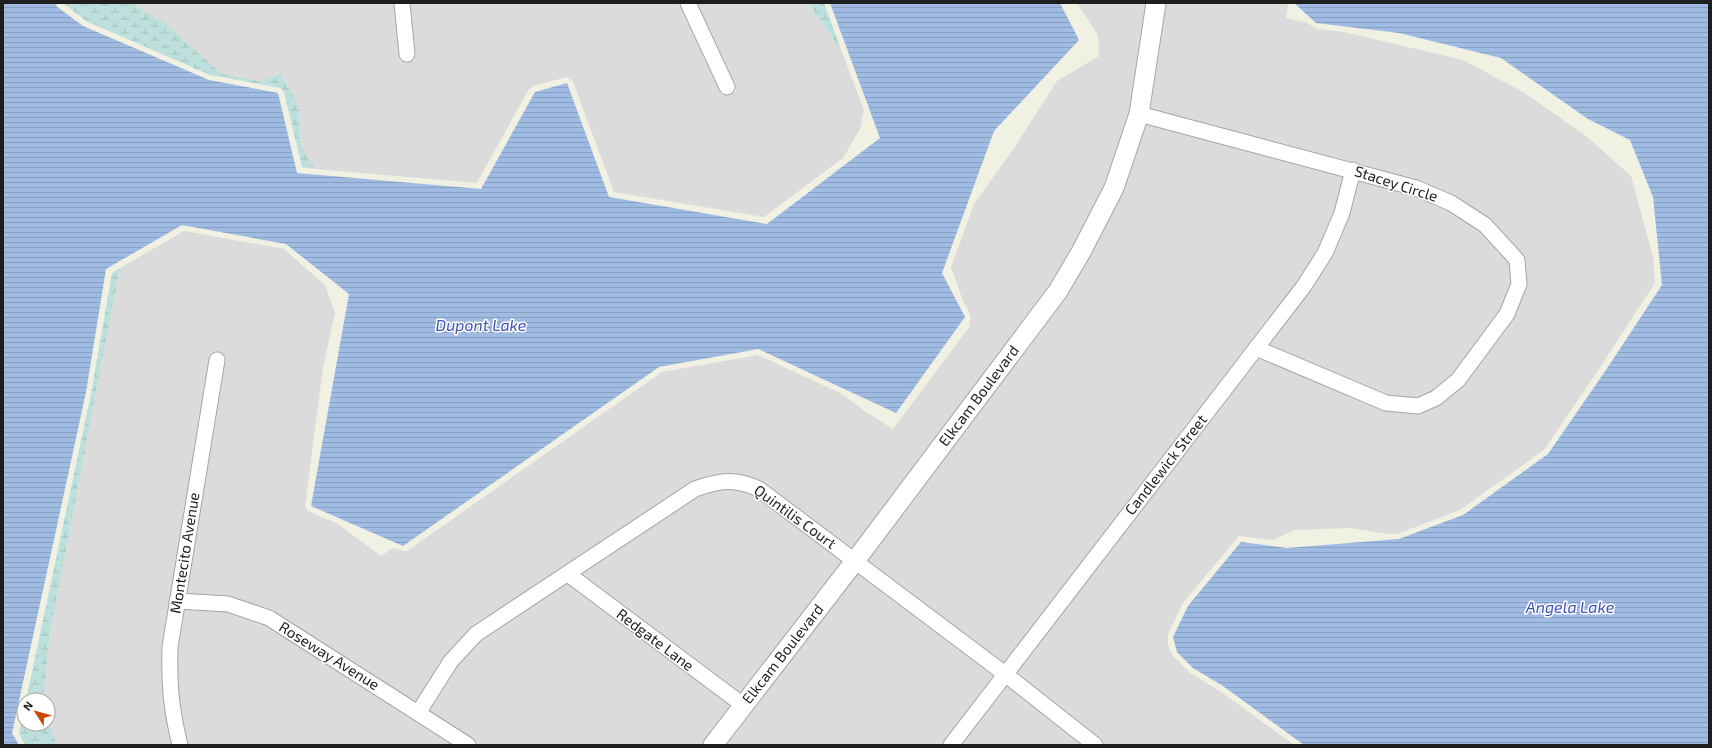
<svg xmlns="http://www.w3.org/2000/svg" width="1712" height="748" font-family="'Exo 2',sans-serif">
  <defs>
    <pattern id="wetland-marsh" width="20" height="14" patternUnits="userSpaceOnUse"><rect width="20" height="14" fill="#bee0dc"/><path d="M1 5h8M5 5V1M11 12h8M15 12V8" fill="none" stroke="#a3c0bc"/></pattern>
    <pattern id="water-rules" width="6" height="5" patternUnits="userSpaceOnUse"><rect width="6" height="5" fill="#9fbbe2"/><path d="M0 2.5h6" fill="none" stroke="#88a0c1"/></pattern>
  </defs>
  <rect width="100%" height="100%" fill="#f0f0e3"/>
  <g fill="#dcdbdb">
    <path d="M135 3H395L401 61H415L409 3H680L724 96 737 91 695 3H808L842 52 864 110 860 129 843 158 764 217 614 192 573 82 567 77 533 86 529 89 477 183 315 169 301 146 299 105 282 75 260 81 222 74 164 23 139 8Z"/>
    <path d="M1077 3H1149L1132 111 1107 185 1052 287 853 552 761 483 743 475H711L691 483 471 628 444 657 415 703 271 612 185 594 224 356 211 352 171 594H170V600L163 646 162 681 166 717 173 745H57L52 730 48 700H46L44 690 50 634 120 268 184 231 284 249 325 285 335 313 323 368 305 506 308 511 338 524 381 556 393 548 403 551H407L662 372 758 355 842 394 866 412 893 429 970 326 969 322 971 317 962 298 951 267 974 204 1016 145 1057 81 1099 56 1098 35Z"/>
    <path d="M1163 3H1286L1288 6 1286 18 1308 23 1316 29 1344 32 1463 60 1523 92 1585 135 1631 176 1653 257 1655 283 1599 369 1544 450 1460 510 1397 534H1388L1351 528 1295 530 1272 540 1239 536 1183 603 1168 634V646L1173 656 1190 673 1220 691 1294 745H1106L1015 674 1259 356 1419 413 1422 412 1441 403 1464 385 1513 318 1525 287 1524 261 1417 181 1348 161 1147 109Z"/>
    <path d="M1143 122 1345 174 1335 210 1318 250 1298 282 1253 340 1251 339 1250 344 1003 665 865 561 1064 295Z"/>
    <path d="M1359 178 1414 194 1448 209 1481 230 1510 262 1511 282 1501 310 1452 375 1432 392 1416 399 1387 396 1267 345 1310 290 1331 257Z"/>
    <path d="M716 488 743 489 756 495 845 562 741 696 580 575 699 495Z"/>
    <path d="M857 571 995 675 942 745H723Z"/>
    <path d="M568 582 733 706 704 745H480L428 711 456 666 481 639Z"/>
    <path d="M183 608 227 610 266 624 455 745H187L180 716 176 682 177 648Z"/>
    <path d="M1007 684 1085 745H960Z"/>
  </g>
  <g fill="url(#wetland-marsh)">
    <path d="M63 3H135L139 8 164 22 222 74 260 81 281 74 299 105 301 146 315 169 302 167 284 92 281 88 210 75 86 21Z"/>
    <path d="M808 3H824L842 52Z"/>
    <path d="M120 268 50 634 44 690 46 700H26L91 394 112 273Z"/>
    <path d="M24 709V724H48V709L52 730 57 745H25L19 733Z"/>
  </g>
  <g fill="url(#water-rules)">
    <path d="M3 3H57L56 6 83 26 209 80 278 93 297 173 481 189 535 92 567 83 609 197 767 224 880 138 830 3H1060L1079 40 994 131 942 273 965 317 896 413 758 349 659 367 403 546 311 506 349 294 286 244 182 225 106 269 86 392 12 733 19 745H3Z"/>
    <path d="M1294 3H1709V745H1304L1223 686 1193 668 1177 652 1173 637 1188 606 1241 542 1287 548 1399 539 1463 515 1548 454 1604 373 1662 285 1653 197 1630 140 1588 119 1501 58 1399 33 1316 23Z"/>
  </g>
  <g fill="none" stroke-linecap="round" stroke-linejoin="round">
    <g stroke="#a5a5a5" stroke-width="17">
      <g id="minor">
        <path d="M402 3 407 54"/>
        <path d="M688 3 727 87"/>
        <path d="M1139 114 1416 188 1451 203 1485 225 1517 260 1519 284 1507 314 1458 380 1436 398 1418 406 1386 403 1256 348"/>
        <path d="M568 574 743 705"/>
        <path d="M177 601 228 604 269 618 468 745"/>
        <path d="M418 713 451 661 476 634 695 489C720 480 735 478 759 489L1005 674 1095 745"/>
        <path d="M180 745C171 709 169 684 170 647L217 360"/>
        <path d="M951 745 1304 286 1325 253 1342 213 1353 170"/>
      </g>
    </g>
    <g stroke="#a5a5a5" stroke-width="21">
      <path id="tertiary" d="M713 745 855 561 1058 291 1081 252 1114 188 1139 114 1156 3"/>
    </g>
    <use href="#minor" stroke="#fff" stroke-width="15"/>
    <use href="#tertiary" stroke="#fff" stroke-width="19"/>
  </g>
  <g text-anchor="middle" stroke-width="3" stroke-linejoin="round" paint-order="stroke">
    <g font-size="15" fill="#1e1e1e" stroke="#fff">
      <text transform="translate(1396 184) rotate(18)" y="5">Stacey Circle</text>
      <text transform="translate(979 396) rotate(-53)" y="5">Elkcam Boulevard</text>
      <text transform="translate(1166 465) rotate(-52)" y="5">Candlewick Street</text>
      <text transform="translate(795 517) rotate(36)" y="5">Quintilis Court</text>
      <text transform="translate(185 553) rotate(-81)" y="5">Montecito Avenue</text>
      <text transform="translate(655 640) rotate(37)" y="5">Redgate Lane</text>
      <text transform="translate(783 654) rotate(-52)" y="5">Elkcam Boulevard</text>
      <text transform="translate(329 656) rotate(32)" y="5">Roseway Avenue</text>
    </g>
    <g font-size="16" font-style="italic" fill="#4253b6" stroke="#fff">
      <text x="481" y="331">Dupont Lake</text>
      <text x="1570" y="613">Angela Lake</text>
    </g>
  </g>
  <rect width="1712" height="748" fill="none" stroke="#1e1e1e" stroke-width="8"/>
  <g transform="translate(36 712) rotate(307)"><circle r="19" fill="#ffffff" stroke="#a5a5a5"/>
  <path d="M0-3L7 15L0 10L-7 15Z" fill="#cc4800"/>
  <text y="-6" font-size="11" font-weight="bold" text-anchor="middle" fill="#1e1e1e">N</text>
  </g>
</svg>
